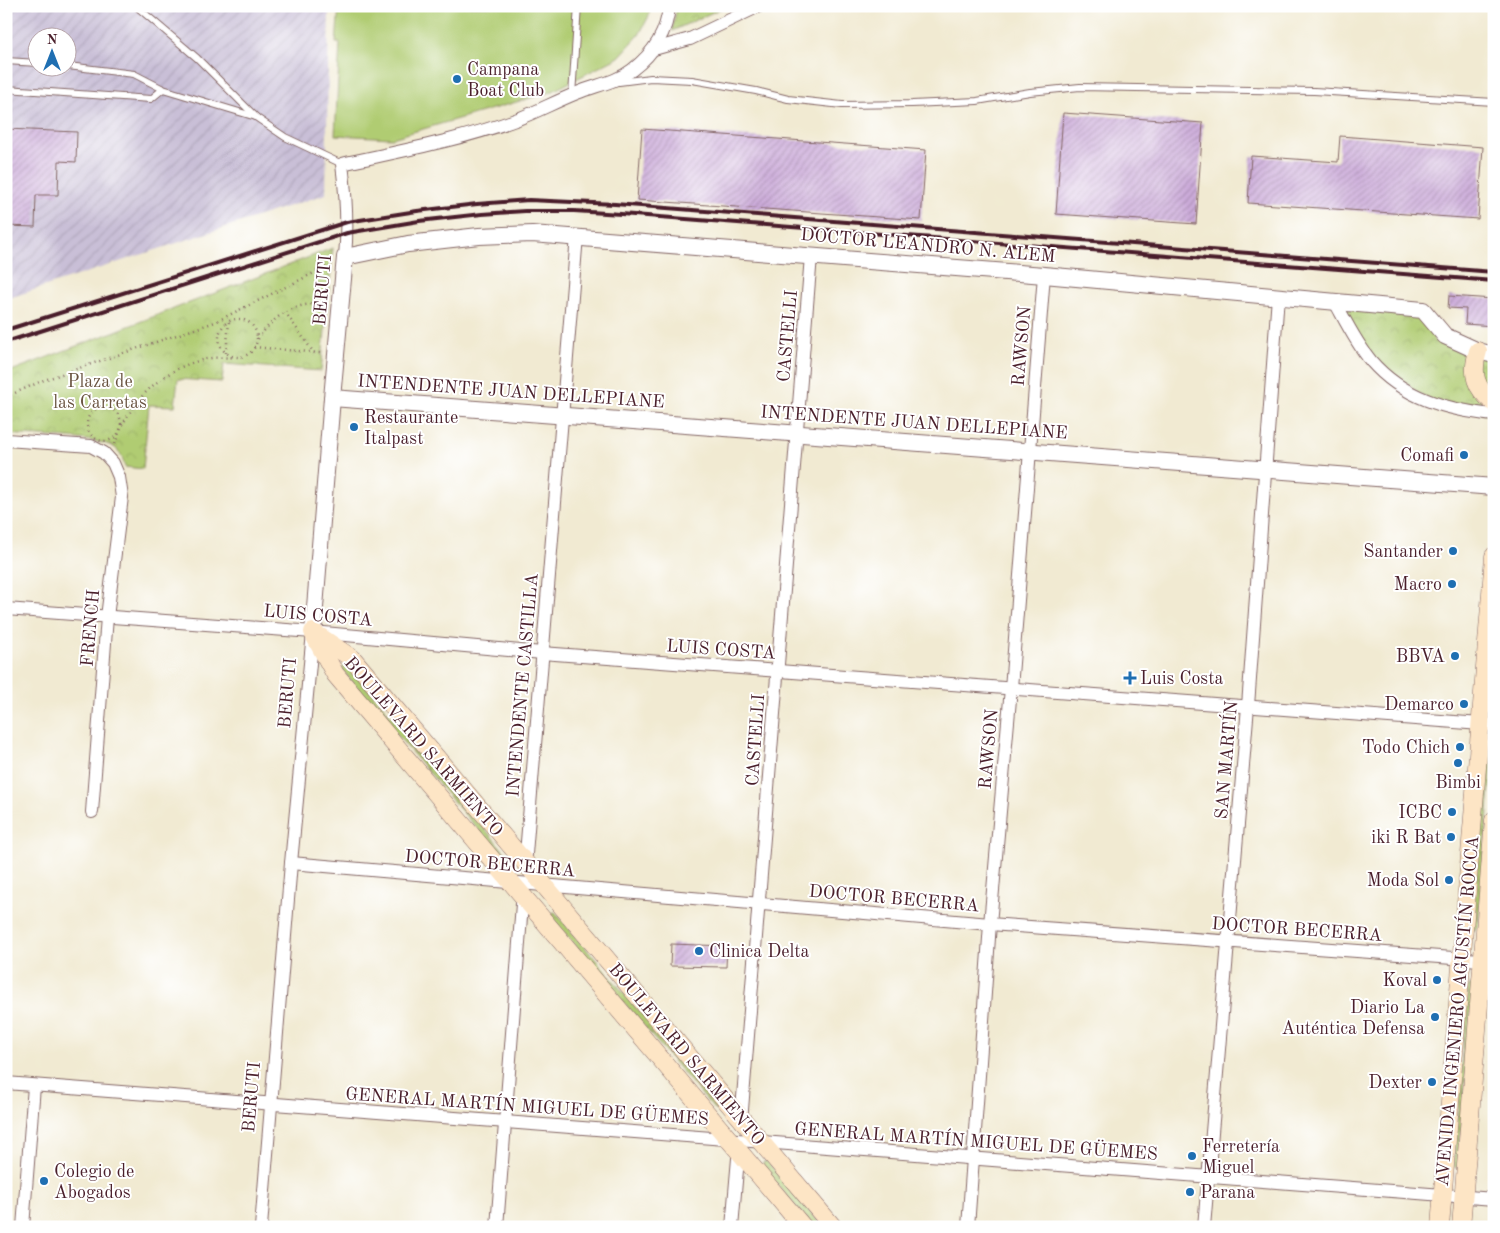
<svg xmlns="http://www.w3.org/2000/svg" width="1500" height="1233" font-family="'Old Standard TT',serif">
  <defs>
    <pattern id="industrial-furrows" width="10" height="10" patternUnits="userSpaceOnUse" patternTransform="scale(1.25)"><rect width="10" height="10" fill="#c9bfd7"/><path d="M-1 1l2-2M0 10L10 0M9 11l2-2" fill="none" stroke="#aea4b9"/></pattern>
    <pattern id="grass-dots" width="8" height="8" patternUnits="userSpaceOnUse" patternTransform="scale(1.25)"><rect width="8" height="8" fill="#b0cc72"/><path d="M2 2h.1M6 6h.1" fill="none" stroke="#99af63" stroke-width="1.8" stroke-linecap="round"/></pattern>
    <pattern id="park-crowns" width="20" height="18" patternUnits="userSpaceOnUse" patternTransform="scale(1.25)"><rect width="20" height="18" fill="#b0cc72"/><path d="M2 6a3 3 0 1 1 6 0M12 15a3 3 0 1 1 6 0" fill="none" stroke="#99af63"/></pattern>
    <pattern id="building-hatch" width="6" height="6" patternUnits="userSpaceOnUse" patternTransform="scale(1.25)"><rect width="6" height="6" fill="#ccacda"/><path d="M-1 1l2-2M0 6l6-6M5 7l2-2" fill="none" stroke="#a88bb1"/></pattern>
  </defs>
  <rect width="100%" height="100%" fill="#fff"/>
  <filter id="ink" filterUnits="userSpaceOnUse"><feTurbulence type="fractalNoise" baseFrequency=".02" numOctaves="2"/><feDisplacementMap in="SourceGraphic" scale="10" xChannelSelector="R" yChannelSelector="G"/><feConvolveMatrix kernelMatrix="1 2 1 2 8 2 1 2 1" color-interpolation-filters="sRGB"/></filter>
  <filter id="wash" filterUnits="userSpaceOnUse"><feTurbulence type="fractalNoise" baseFrequency=".0096" numOctaves="4" result="noise"/><feDisplacementMap in="SourceGraphic" scale="20" xChannelSelector="R" yChannelSelector="G"/><feGaussianBlur stdDeviation="1.12" result="paint"/><feColorMatrix in="noise" values="0 0 0 0 0 0 0 0 0 0 0 0 0 0 0 0 0 1.4 0 .05"/><feComposite in="paint" operator="in"/></filter>
  <g filter="url(#wash)">
    <rect width="100%" height="100%" fill="#f1ead2"/>
    <path fill="url(#industrial-furrows)" fill-rule="evenodd" d="M6 6H329L326 194 6 299ZM38 38H68V68H38Z"/>
    <g fill="url(#grass-dots)" stroke="#7d764e">
      <path d="M343 665 349 666 512 861 511 863H506L343 671Z"/>
      <path d="M1489 748 1493 753 1478 927 1474 930 1471 929 1487 749Z"/>
      <path d="M555 912 722 1108 720 1110H715L552 918V913Z"/>
      <path d="M1471 985 1473 986 1458 1167 1455 1168 1453 1166 1468 986Z"/>
      <path d="M766 1161 768 1162 823 1227H813L762 1167 763 1162Z"/>
    </g>
    <g fill="url(#park-crowns)" stroke="#7d764e">
      <path d="M677 6H726L672 31Z"/>
      <path d="M333 248 321 371 224 364 222 382 178 379 175 406 149 405 143 469 125 467C123 459 121 452 114 447 97 437 29 436 6 434V373Z"/>
      <path d="M1335 302 1423 310 1446 336 1494 355V415L1434 404 1371 361Z"/>
    </g>
    <path fill="#b0cc72" stroke="#7d764e" d="M339 6H650L649 16 639 35 619 57 551 92 392 138 335 135 340 43H336Z"/>
    <g id="blocks">
      <g fill="url(#building-hatch)">
        <path d="M1063 113 1203 123 1196 224 1056 214Z"/>
        <path d="M6 129 77 132 76 162 59 161 58 195H36L35 227 6 226Z"/>
        <path d="M642 129 926 150 921 220 637 200Z"/>
        <path d="M1340 136 1483 147 1478 219 1248 203 1251 156 1338 162Z"/>
        <path d="M1449 296 1494 299V326L1465 324 1466 309 1448 308Z"/>
        <path d="M671 944 727 946 726 967 670 966Z"/>
      </g>
    </g>
  </g>
  <g filter="url(#ink)">
    <use href="#blocks" fill-opacity="0" stroke="#846665" stroke-width="1"/>
    <g fill="none" stroke-linecap="round" stroke-linejoin="round">
      <g stroke="#846665" stroke-width="8">
        <g id="service">
          <path d="M136 6 197 58 257 118 285 137 342 164"/>
          <path d="M6 61 38 63"/>
          <path d="M68 66 134 74 163 89 256 117"/>
          <path d="M619 82 651 78 692 80 756 91 788 99 842 105 912 104 977 101 1030 92 1080 87 1314 91 1494 102"/>
          <path d="M6 89 151 99 163 89"/>
          <path d="M572 95 578 6"/>
        </g>
      </g>
      <g stroke="#846665" stroke-width="14">
        <g id="minor">
          <path d="M654 49 690 39 759 6"/>
          <path d="M345 257C348 225 346 195 342 164 401 151 461 140 518 119 538 111 557 101 577 93 596 85 615 83 632 70 653 54 667 32 669 6"/>
          <path d="M1335 302C1346 322 1356 343 1371 361 1403 398 1447 410 1494 415"/>
          <path d="M6 440 91 446 104 453 113 463 119 477 122 497 107 617 92 812"/>
          <path d="M6 609 313 632 542 653 1494 725"/>
          <path d="M291 863 990 924 1494 961"/>
          <path d="M525 866 577 236"/>
          <path d="M6 1083 1494 1199"/>
          <path d="M741 1122 811 256"/>
          <path d="M23 1227 34 1086"/>
          <path d="M261 1227 291 863 313 632"/>
          <path d="M497 1227 523 891"/>
          <path d="M732 1227 739 1147"/>
          <path d="M968 1227 990 924 1011 688 1044 275"/>
          <path d="M1204 1227 1248 706 1278 296"/>
        </g>
      </g>
      <g stroke="#846665" stroke-width="18">
        <g id="tertiary">
          <path d="M332 398 1494 487"/>
          <path d="M313 632 332 398 345 257 408 244 479 236 532 234 1044 275 1423 310 1445 336 1478 351 1494 355"/>
        </g>
      </g>
      <g stroke="#846665" stroke-width="19">
        <g id="secondary">
          <path d="M1478 351C1471 374 1475 388 1494 403"/>
          <path d="M313 632 353 659 833 1227"/>
          <path d="M314 635 335 674 803 1227"/>
          <path d="M1440 1227 1494 556"/>
          <path d="M1461 1227 1494 820"/>
        </g>
      </g>
      <g stroke="#846665" stroke-width="2.5" stroke-dasharray="1 4" stroke-linecap="butt">
        <path d="M285 312 314 353"/>
        <circle cx="238" cy="338" r="19"/>
        <path d="M258 339C274 315 297 300 327 305"/>
        <path d="M254 347 320 353"/>
        <path d="M226 353 229 322"/>
        <path d="M6 397 44 380 215 322 328 266"/>
        <circle cx="104" cy="424" r="17"/>
        <path d="M115 444C129 400 165 365 212 358 220 357 228 358 235 357"/>
      </g>
      <use href="#service" stroke="#fff" stroke-width="6"/>
      <use href="#minor" stroke="#fff" stroke-width="12"/>
      <use href="#tertiary" stroke="#fff" stroke-width="16"/>
      <use href="#secondary" stroke="#fde5c5" stroke-width="18"/>
      <g stroke="#4a1f2b" stroke-width="4">
        <path d="M6 330 347 222 417 211 477 204 529 200 615 204 1494 272"/>
        <path d="M6 342 347 233 419 221 482 214 525 211H574L621 214 1494 281"/>
      </g>
    </g>
  </g>
  <g fill="#1f6fb2" stroke="#fff" stroke-width="2">
    <circle cx="457" cy="79" r="5"/>
    <circle cx="354" cy="427" r="5"/>
    <circle cx="1464" cy="455" r="5"/>
    <circle cx="1453" cy="551" r="5"/>
    <circle cx="1452" cy="584" r="5"/>
    <circle cx="1455" cy="656" r="5"/>
    <path d="M1127.5 670.5h5v5h5v5h-5v5h-5v-5h-5v-5h5z"/>
    <circle cx="1464" cy="704" r="5"/>
    <circle cx="1460" cy="747" r="5"/>
    <circle cx="1458" cy="763" r="5"/>
    <circle cx="1452" cy="812" r="5"/>
    <circle cx="1451" cy="837" r="5"/>
    <circle cx="1449" cy="880" r="5"/>
    <circle cx="699" cy="951" r="5"/>
    <circle cx="1437" cy="980" r="5"/>
    <circle cx="1435" cy="1017" r="5"/>
    <circle cx="1432" cy="1082" r="5"/>
    <circle cx="1192" cy="1156" r="5"/>
    <circle cx="44" cy="1181" r="5"/>
    <circle cx="1190" cy="1192" r="5"/>
  </g>
  <g text-anchor="middle" stroke-width="4" stroke-linejoin="round" paint-order="stroke">
    <g font-size="18" fill="#4a1f2b" stroke="#fff" text-anchor="end">
      <text x="467" y="75" text-anchor="start">Campana<tspan x="467" dy="21">Boat Club</tspan></text>
      <text x="364" y="423" text-anchor="start">Restaurante<tspan x="364" dy="21">Italpast</tspan></text>
      <text x="1454" y="461">Comafi</text>
      <text x="1443" y="557">Santander</text>
      <text x="1442" y="590">Macro</text>
      <text x="1445" y="662">BBVA</text>
      <text x="1140" y="684" text-anchor="start">Luis Costa</text>
      <text x="1454" y="710">Demarco</text>
      <text x="1450" y="753">Todo Chich</text>
      <text x="1458" y="788" text-anchor="middle">Bimbi</text>
      <text x="1442" y="818">ICBC</text>
      <text x="1441" y="843">iki R Bat</text>
      <text x="1439" y="886">Moda Sol</text>
      <text x="709" y="957" text-anchor="start">Clinica Delta</text>
      <text x="1427" y="986">Koval</text>
      <text x="1425" y="1013">Diario La<tspan x="1425" dy="21">Auténtica Defensa</tspan></text>
      <text x="1422" y="1088">Dexter</text>
      <text x="1202" y="1152" text-anchor="start">Ferretería<tspan x="1202" dy="21">Miguel</tspan></text>
      <text x="54" y="1177" text-anchor="start">Colegio de<tspan x="54" dy="21">Abogados</tspan></text>
      <text x="1200" y="1198" text-anchor="start">Parana</text>
    </g>
    <g font-size="18" fill="#4a1f2b" stroke="#fff">
      <text transform="translate(928 245) rotate(5)" y="6">DOCTOR LEANDRO N. ALEM</text>
      <text transform="translate(322 290) rotate(-85)" y="6">BERUTI</text>
      <text transform="translate(787 336) rotate(-85)" y="6">CASTELLI</text>
      <text transform="translate(1021 346) rotate(-85)" y="6">RAWSON</text>
      <text transform="translate(511 391) rotate(4)" y="6">INTENDENTE JUAN DELLEPIANE</text>
      <text transform="translate(914 422) rotate(4)" y="6">INTENDENTE JUAN DELLEPIANE</text>
      <text transform="translate(318 615) rotate(5)" y="6">LUIS COSTA</text>
      <text transform="translate(90 628) rotate(-85)" y="6">FRENCH</text>
      <text transform="translate(721 649) rotate(4)" y="6">LUIS COSTA</text>
      <text transform="translate(522 685) rotate(-85)" y="6">INTENDENTE CASTILLA</text>
      <text transform="translate(287 693) rotate(-85)" y="6">BERUTI</text>
      <text transform="translate(755 740) rotate(-86)" y="6">CASTELLI</text>
      <text transform="translate(424 746) rotate(49)" y="6">BOULEVARD SARMIENTO</text>
      <text transform="translate(988 749) rotate(-85)" y="6">RAWSON</text>
      <text transform="translate(1226 760) rotate(-85)" y="6">SAN MARTÍN</text>
      <text transform="translate(490 863) rotate(5)" y="6">DOCTOR BECERRA</text>
      <text transform="translate(894 898) rotate(5)" y="6">DOCTOR BECERRA</text>
      <text transform="translate(1297 929) rotate(4)" y="6">DOCTOR BECERRA</text>
      <text transform="translate(1457 1011) rotate(-85)" y="6">AVENIDA INGENIERO AGUSTÍN ROCCA</text>
      <text transform="translate(687 1054) rotate(50)" y="6">BOULEVARD SARMIENTO</text>
      <text transform="translate(251 1097) rotate(-85)" y="6">BERUTI</text>
      <text transform="translate(527 1106) rotate(4)" y="6">GENERAL MARTÍN MIGUEL DE GÜEMES</text>
      <text transform="translate(976 1141) rotate(4)" y="6">GENERAL MARTÍN MIGUEL DE GÜEMES</text>
    </g>
    <g font-size="18" fill="#695340" stroke="#fff">
      <text x="100" y="387">Plaza de<tspan x="100" dy="21">las Carretas</tspan></text>
    </g>
  </g>
  <rect width="1500" height="1233" fill="none" stroke="#fff" stroke-width="25"/>
  <g transform="translate(52 52)"><circle r="24" fill="#ffffff" stroke="#b7a5aa"/>
  <path d="M0-4L9 19L0 12L-9 19Z" fill="#1f6fb2"/>
  <text y="-8" font-size="14" font-weight="bold" text-anchor="middle" fill="#4a1f2b">N</text>
  </g>
</svg>
